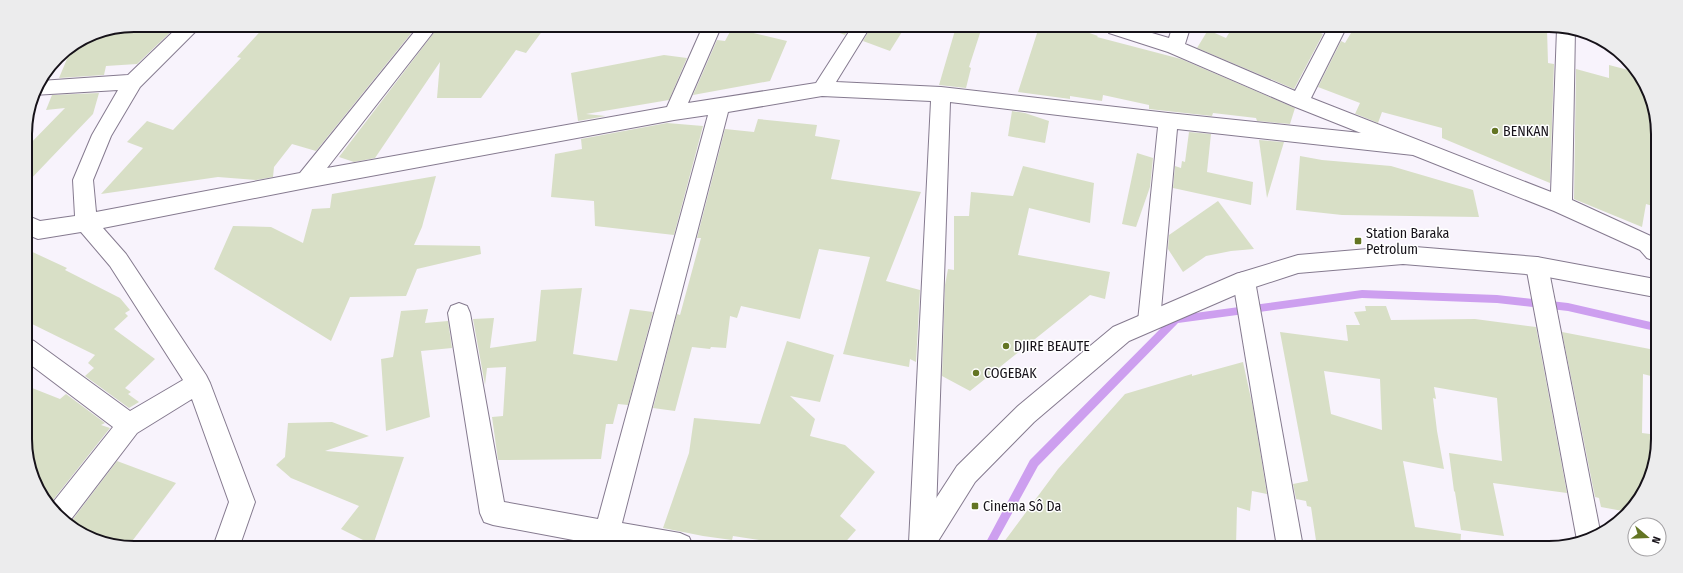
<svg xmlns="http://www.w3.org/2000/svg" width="1683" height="573" font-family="'Fira Sans Condensed',sans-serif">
  <rect width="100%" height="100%" fill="#f8f3fc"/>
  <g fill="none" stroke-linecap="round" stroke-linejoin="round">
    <path fill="#cd9fef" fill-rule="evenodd" d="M1362 290 1497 295 1568 303 1655 323V331L1568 311 1497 303 1362 298 1178 323 1038 466 994 546H984L1030 460 1173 316Z"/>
  </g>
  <g fill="#d8dfc6" fill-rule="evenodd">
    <path d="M134 25H178L137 64 106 66 104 75 59 78 72 47 92 33Z"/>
    <path d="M266 25 417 26 316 151 292 144 274 167 273 177 256 180 218 177 101 194 143 148 127 142 147 121 173 130 241 58 237 57Z"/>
    <path d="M439 26H546L526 53 516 50 481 98H437L440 62 375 158 354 162 339 157Z"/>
    <path d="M832 27H850L845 35 832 30Z"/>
    <path d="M871 27H905L890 51 863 41Z"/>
    <path d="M956 27H982L969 67 971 68 966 88 939 85Z"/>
    <path d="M1039 27H1072L1098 36 1097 37 1181 59 1295 108 1290 124 1257 121 1256 118 1213 113 1212 116 1149 109V105L1103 95 1102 101 1070 96V99L1018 92Z"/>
    <path d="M732 28 787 41 770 81 693 95 717 40 725 41Z"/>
    <path d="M1232 28H1310L1323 34 1294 89 1197 48 1208 30 1226 38Z"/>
    <path d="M1354 28 1547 29 1548 63 1554 64 1550 183 1442 138V128L1382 112 1378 123 1356 114H1355L1360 103 1318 87 1341 41 1345 43Z"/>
    <path d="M664 55 687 58 669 100 586 114 606 116 578 121 571 73Z"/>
    <path d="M1609 65 1636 72 1656 113V207L1646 204 1642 227 1574 199 1576 69 1609 78Z"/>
    <path d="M99 93 93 114 26 184 25 149 65 108 46 110 52 95Z"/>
    <path d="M1012 111 1025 113 1049 121 1045 143 1008 136Z"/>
    <path d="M758 119 817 125 815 136 840 140 831 179 921 192 886 281 920 290 916 362 910 359 909 367 843 354 870 257 819 249 800 319 741 306 737 318 730 316 726 348 711 347 710 349 692 347 675 411 653 408 677 314 680 315 701 238H697L725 129 754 132Z"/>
    <path d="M667 123 703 126 674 235 595 226 594 201 551 197 555 154 582 149 581 139Z"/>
    <path d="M1189 132 1211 134 1207 172 1253 182 1251 205 1173 188 1175 166 1181 168 1182 161 1185 162Z"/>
    <path d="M1259 140 1284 142 1267 198Z"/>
    <path d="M1137 153 1153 158 1150 187 1136 227 1122 224Z"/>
    <path d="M1300 156 1322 160 1391 166 1473 190 1479 217 1342 215 1296 210Z"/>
    <path d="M1023 166 1094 183 1090 223 1029 208 1018 255 1110 272 1105 299 1090 295 970 391 942 376 945 285 948 269 954 270V216H969L971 192 1013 196Z"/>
    <path d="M436 176 422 227 414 245 480 246 481 254 417 269 406 296 350 297 331 341 214 269 233 226 271 227 303 243 312 209 330 208 332 194Z"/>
    <path d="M1218 201 1254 249 1231 251 1206 256 1183 272 1168 249 1169 235Z"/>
    <path d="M26 249 67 268 65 270 120 298 130 310 125 313 128 316 114 329 155 359 125 388 131 392 128 394 139 402 129 408 85 376 94 368 88 363 95 355 26 321Z"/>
    <path d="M582 288 573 354 617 361 630 309 653 312 628 405 618 404 613 424H606L601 459 498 460 492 417 503 416 506 367 487 368 485 385 473 319 494 318 490 348 536 341 541 290Z"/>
    <path d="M1365 306H1386L1391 320 1475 319 1536 327 1567 493 1493 483 1504 536 1461 530 1455 492 1454 491 1449 453 1502 461 1497 398 1434 387 1436 399 1433 398 1437 431 1444 469 1403 461 1415 527 1461 534 1460 548 1317 547 1311 507 1307 506 1306 501 1296 499 1293 484 1308 481 1280 332 1348 341 1346 325H1360L1354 312 1366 311ZM1324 371 1380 379 1382 430 1331 414Z"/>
    <path d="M428 309 425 323 448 321 452 348 421 351 430 417 386 431 381 359 393 357 401 311Z"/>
    <path d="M1562 332 1655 350V377L1643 374 1642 433 1650 434 1654 454V468L1640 500 1628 512 1601 507 1599 498 1595 497Z"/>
    <path d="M787 341 834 355 820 402 790 396 815 419 810 436 845 445 875 472 840 516 856 530 842 546H799L733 536 732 540 703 536 663 528 689 453 694 418 760 424Z"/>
    <path d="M1243 362 1253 408 1267 494 1252 491 1250 511 1237 507 1236 547 1001 546 1058 469 1125 394 1192 374V376Z"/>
    <path d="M27 386 60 399 66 394 105 423 101 425 110 428 49 505 27 460Z"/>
    <path d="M332 422 369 436 325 451 404 457 373 545 341 529 359 506 291 478 276 465 285 457 288 423Z"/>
    <path d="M117 461 176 483 130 544H105L70 523Z"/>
  </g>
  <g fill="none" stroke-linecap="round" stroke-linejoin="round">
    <g stroke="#857a8f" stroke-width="2">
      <g id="minor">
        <path d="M180 25H200L197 30 140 87 111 136 93 180 96 212 300 173 419 26H438L327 168 667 107 703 26 721 27 688 103 816 83 852 27H870L836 82 941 87 1168 113 1361 133 1293 106 1168 52 1109 33 1106 28H1135L1169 38 1172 28H1190L1185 44 1295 91 1328 28H1346L1311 98 1551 192 1557 29H1575L1572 200 1655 238V261L1647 258 1640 250 1554 211 1413 155 1177 129 1160 321 1157 328 1149 331 1141 328 1138 321 1158 127 950 102 935 543 933 546H911L909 543 931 101 822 96 728 112 622 523 680 533 689 537 693 546 582 545 584 542 493 525 484 522 480 513 448 313 451 306 459 303 467 306 470 313 504 502 598 519 708 115 674 120 306 188 103 228 126 254 206 375 210 383 255 502 240 545 214 544 229 502 192 399 137 433 69 522 52 511 50 506 113 427 27 362 26 338 34 341 130 411 183 380 110 266 81 232 38 239 26 234V215L40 221 75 216 73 180 92 135 118 90 33 95 40 81 128 75Z"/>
        <path d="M1537 257 1545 260 1548 266 1600 531 1577 540 1526 266 1529 260Z"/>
        <path d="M1244 272 1252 274 1255 281 1303 547H1277L1233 281 1236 274Z"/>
      </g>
    </g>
    <g stroke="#857a8f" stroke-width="2">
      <path id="major" d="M1403 246 1537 257 1655 279V297L1537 275 1403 264 1298 273 1249 289 1129 341 1034 422 975 482 935 546H907L911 537 957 466 1018 406 1113 327 1236 274 1298 255Z"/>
    </g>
    <use href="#minor" fill="#fff" fill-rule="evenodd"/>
    <use href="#major" fill="#fff" fill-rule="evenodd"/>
  </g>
  <g fill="#637523" stroke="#fff" stroke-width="1.5">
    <circle cx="1495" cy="131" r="4"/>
    <rect x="1354" y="237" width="8" height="8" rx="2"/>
    <circle cx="1006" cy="346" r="4"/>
    <circle cx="976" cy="373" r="4"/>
    <rect x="971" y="502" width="8" height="8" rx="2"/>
  </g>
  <g text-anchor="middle" stroke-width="3" stroke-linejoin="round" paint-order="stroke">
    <g font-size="14" fill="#161219" stroke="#fff" text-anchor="start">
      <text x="1503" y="136">BENKAN</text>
      <text x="1366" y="238">Station Baraka<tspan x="1366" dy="16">Petrolum</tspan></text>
      <text x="1014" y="351">DJIRE BEAUTE</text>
      <text x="984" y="378">COGEBAK</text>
      <text x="983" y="511">Cinema Sô Da</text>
    </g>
  </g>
  <path d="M0 0H1683V573H0ZM134 32H1549A102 102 0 0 1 1651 134V439A102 102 0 0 1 1549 541H134A102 102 0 0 1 32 439V134A102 102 0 0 1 134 32Z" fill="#ececed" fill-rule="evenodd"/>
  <path fill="none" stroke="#161219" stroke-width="2" d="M134 32H1549A102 102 0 0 1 1651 134V439A102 102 0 0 1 1549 541H134A102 102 0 0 1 32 439V134A102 102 0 0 1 134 32Z"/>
  <g transform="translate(1647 537) rotate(109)"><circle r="19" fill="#ffffff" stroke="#a2a0a3"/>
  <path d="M0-3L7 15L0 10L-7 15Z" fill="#637523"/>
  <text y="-6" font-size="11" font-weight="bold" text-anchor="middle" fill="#161219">N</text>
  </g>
</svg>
